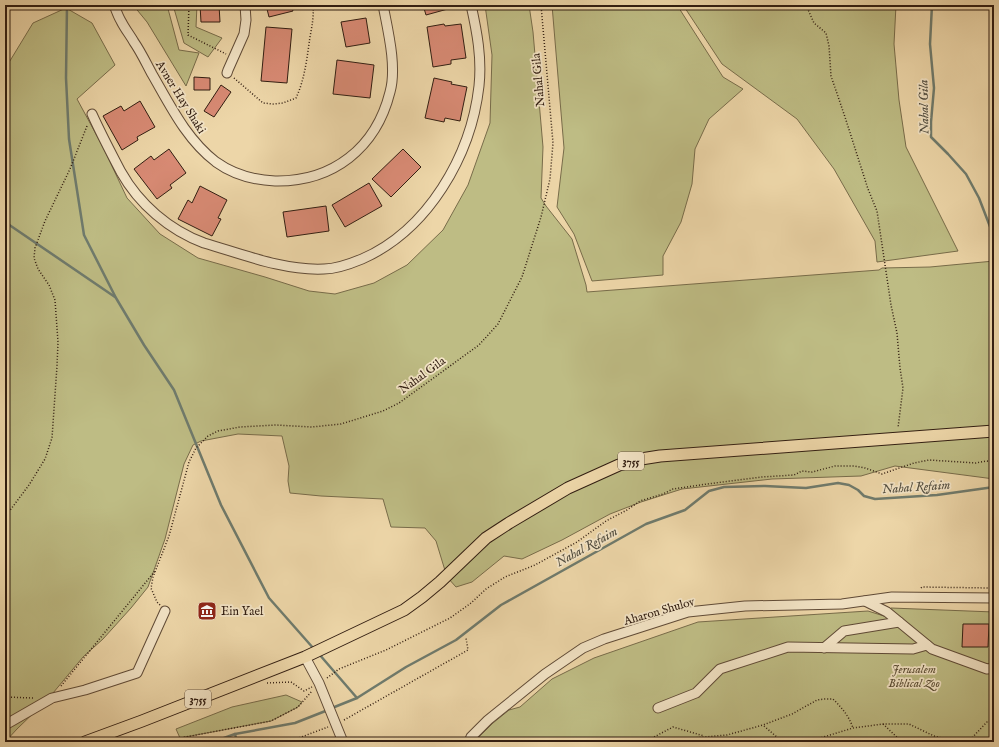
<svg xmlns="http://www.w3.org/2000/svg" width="999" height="747" font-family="'IM FELL English',serif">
  <rect width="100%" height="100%" fill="#edd6a8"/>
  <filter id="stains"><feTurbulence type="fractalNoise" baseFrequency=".005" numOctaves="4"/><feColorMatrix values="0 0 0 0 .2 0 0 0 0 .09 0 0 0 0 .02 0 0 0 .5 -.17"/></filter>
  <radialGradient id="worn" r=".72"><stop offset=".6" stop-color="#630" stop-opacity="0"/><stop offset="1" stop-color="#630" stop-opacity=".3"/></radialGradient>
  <g fill="#bebc84" stroke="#786c4a">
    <path d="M133 5H167L179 50 199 53 186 86 147 22Z"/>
    <path d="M173 5H197L196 27 222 38 208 57 184 43Z"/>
    <path d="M485 5H529L533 32 543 147 541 198 546 206 572 239 586 285 587 292 879 270 882 268 930 267 994 261V479L895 466 861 476 772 479 682 489 641 502 610 514 562 540 522 559 504 556 472 582 456 587 447 577 436 541 425 528 391 527 383 499 321 496 290 493 288 481 289 466 282 436 238 434 201 441 193 445 184 464 165 539 148 587 131 608 103 639 83 657 48 699 17 729 5 742V69L33 23 66 8 92 23 115 65 77 99 103 147 127 198 160 234 198 258 265 277 309 291 335 294 374 283 407 265 443 230 468 185 490 123 492 55Z"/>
    <path d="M552 5H677L723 77 743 89 709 119 695 149 692 184 681 222 663 256V275L592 281 574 234 557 207 564 148Z"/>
    <path d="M683 5H896L894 44 899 100 906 147 958 251 877 262 875 241 834 169 797 119 722 64Z"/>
    <path d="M891 608 994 612V742H474L493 723 509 710 520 707 552 679 594 658 698 622 868 611 884 616Z"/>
    <path d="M286 695 302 702 298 707 271 721 180 738 176 729 232 707Z"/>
  </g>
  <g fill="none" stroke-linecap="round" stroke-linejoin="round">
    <g stroke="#6f7b6d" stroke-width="2.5">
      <path d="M67 5 66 78 69 139 84 235 116 298 144 345 174 390 221 505 269 598 314 649"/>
      <path d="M932 5 930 44 934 88 931 122V137L948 154 966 174 979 198 994 237"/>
      <path d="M5 222 115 297"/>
      <path d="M319 654 357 698"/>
      <path d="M332 708 357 698 406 667 456 640 501 605 646 524 685 510 709 491 724 487 765 486 806 488 838 483 849 485 858 490 864 496 875 499 937 495 994 487"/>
      <path d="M235 734 237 742"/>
      <path d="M213 742 235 734 295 723 328 710"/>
    </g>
  </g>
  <g fill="#d88a74" stroke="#311d11">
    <path d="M200 5H219L220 22H201Z"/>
    <path d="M266 5H291L293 11 269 17Z"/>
    <path d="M423 5H455V7L426 15Z"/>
    <path d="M366 18 370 43 346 47 341 22Z"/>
    <path d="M444 24 445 26 461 24 466 58 451 60V64L433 67 427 27Z"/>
    <path d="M266 27 292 29 287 83 261 81Z"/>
    <path d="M337 60 374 65 370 98 333 94Z"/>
    <path d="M194 77 210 78V90H194Z"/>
    <path d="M434 78 452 82 451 84 467 87 460 121 445 118 444 122 425 118Z"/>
    <path d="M221 85 231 92 214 117 204 111Z"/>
    <path d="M140 101 155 127 137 137 138 140 122 150 103 116 121 106 124 111Z"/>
    <path d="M169 149 186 173 170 185 172 188 157 199 134 169 151 156 154 160Z"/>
    <path d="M403 149 421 167 391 197 372 179Z"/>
    <path d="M369 183 382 206 345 227 332 205Z"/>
    <path d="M200 186 227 200 218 218 221 219 212 236 178 219 188 200 192 203Z"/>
    <path d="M326 206 329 231 287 237 283 212Z"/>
    <path d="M963 624H989L988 647H962Z"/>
  </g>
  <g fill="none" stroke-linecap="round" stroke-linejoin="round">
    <g stroke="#604b37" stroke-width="11">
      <g id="minor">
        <path d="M114 5C116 10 118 16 121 21 125 29 130 35 134 42 141 52 146 63 152 74 170 105 186 139 216 162 234 175 253 180 275 181 333 182 376 148 390 92 397 67 388 31 383 5"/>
        <path d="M5 7 7 5"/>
        <path d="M227 73 228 70 244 34 246 20 245 5"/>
        <path d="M92 114C101 134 111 153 121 172 139 204 169 230 204 243 242 254 284 271 324 269 337 269 350 264 362 259 428 230 471 156 479 86 482 58 477 32 471 5"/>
        <path d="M865 601 887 612 932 649 987 669 994 668"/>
        <path d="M824 648 844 631 899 622"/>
        <path d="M305 657 319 683 343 742"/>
        <path d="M658 708 696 693 720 669 788 647 913 649 927 645"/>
        <path d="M5 725 52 698 85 690 137 673 165 611"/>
        <path d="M469 742 471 737 488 720 545 674 583 648 604 639 688 612 745 606 842 604 892 597 994 598"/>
      </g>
    </g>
    <g stroke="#311d11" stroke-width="13">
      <path id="major" d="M85 742 142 721 305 657 404 610 422 597 440 582 486 538 509 523 568 488 619 465 641 459 660 456 994 431"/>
    </g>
    <g stroke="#311d11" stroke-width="1.5" stroke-dasharray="1 2" stroke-linecap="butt">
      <path d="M189 5 188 35 226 54"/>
      <path d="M806 5 814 23 826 33 829 46 831 76 845 117 868 189 877 211 891 305 897 333 900 368 903 388 898 428"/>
      <path d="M234 78 263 103 273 104 283 103 296 98C305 79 307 57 310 37 312 26 314 16 313 5"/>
      <path d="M5 517 29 485 45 459 52 438 57 366 58 342 55 300 49 285 38 269 34 258 35 248 45 221 70 169 87 126"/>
      <path d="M921 588 922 587 990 588"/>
      <path d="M160 605 157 602 151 588 153 577 169 536 189 462 196 448 208 436 218 431 240 427 276 425 312 427 341 424 383 411 399 403 479 345 498 324 522 277 541 217 550 179 553 143 541 5"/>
      <path d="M327 678 339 669 386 650 450 618 471 603 486 589 505 577 535 565 577 542 606 521 627 510 640 501 663 494 673 489 707 484 762 477 794 475 802 471 812 472 835 466H854L865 468 882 474 914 463 929 460 976 463 986 461 994 462"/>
      <path d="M267 683 291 682 304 691 312 687"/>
      <path d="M61 686 155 571"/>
      <path d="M5 697 33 698"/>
      <path d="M344 720 468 650 466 638"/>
      <path d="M883 724 902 742"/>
      <path d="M764 726 778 738 781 742"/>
      <path d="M173 742 180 738 271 721 298 707 312 691"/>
      <path d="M288 742 328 727"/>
      <path d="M640 742 654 737 673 727 687 731 704 736"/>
      <path d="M679 742 693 738 727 735 763 725 792 714 817 700 825 699H833C842 708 849 716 853 728"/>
      <path d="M807 742 853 728 883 724H909L934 736 956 742"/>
      <path d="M968 742 987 722H994"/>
    </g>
    <use href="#minor" stroke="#f3e4c6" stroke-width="9"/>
    <use href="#major" stroke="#edd6a8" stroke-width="11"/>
  </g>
  <defs>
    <g id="museum-square" transform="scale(1)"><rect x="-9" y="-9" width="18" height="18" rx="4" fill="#8f2418" stroke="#f3e4c6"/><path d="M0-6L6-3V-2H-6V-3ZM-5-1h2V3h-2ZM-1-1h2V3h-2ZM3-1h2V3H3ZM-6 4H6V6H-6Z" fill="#fff"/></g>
  </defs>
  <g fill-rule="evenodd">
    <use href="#museum-square" x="207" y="611"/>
  </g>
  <g text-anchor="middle" stroke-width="3.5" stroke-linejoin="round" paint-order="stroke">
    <g fill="#f3e4c6" stroke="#6b5947" stroke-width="1">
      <rect x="618" y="452" width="26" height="18" rx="3"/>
      <rect x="185" y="690" width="26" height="18" rx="3"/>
    </g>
    <g font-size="11" font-weight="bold" fill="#311d11">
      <text x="631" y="465">3755</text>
      <text x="198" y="703">3755</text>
    </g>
    <g font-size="12" fill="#311d11" stroke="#f3e4c6">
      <text transform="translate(538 80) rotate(-95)" y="4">Nahal Gila</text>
      <text transform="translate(181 97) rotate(58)" y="4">Avner Hay Shaki</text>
      <text transform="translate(422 375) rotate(-36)" y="4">Nahal Gila</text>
      <text transform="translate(659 611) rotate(-16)" y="4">Aharon Shulov</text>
    </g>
    <g font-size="12" fill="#311d11" stroke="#f3e4c6" text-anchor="start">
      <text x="221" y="615">Ein Yael</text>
    </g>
    <g font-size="12" font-style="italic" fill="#5b4d34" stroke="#f3e4c6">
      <text x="914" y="673">Jerusalem<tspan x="914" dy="14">Biblical Zoo</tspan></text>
    </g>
    <g font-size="13" font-style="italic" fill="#504c3f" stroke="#f3e4c6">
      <text transform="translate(923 107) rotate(-91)" y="5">Nahal Gila</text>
      <text transform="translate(916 486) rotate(-4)" y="5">Nahal Refaim</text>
      <text transform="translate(586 546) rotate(-29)" y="5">Nahal Refaim</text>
    </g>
  </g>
  <rect width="999" height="747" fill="none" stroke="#edd6a8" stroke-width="20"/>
  <rect x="6" y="6" width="987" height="735" fill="none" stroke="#311d11" stroke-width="2"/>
  <rect x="10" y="10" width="979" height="727" fill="none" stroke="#311d11"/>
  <rect width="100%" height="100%" filter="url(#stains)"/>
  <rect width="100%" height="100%" fill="url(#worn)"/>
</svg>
